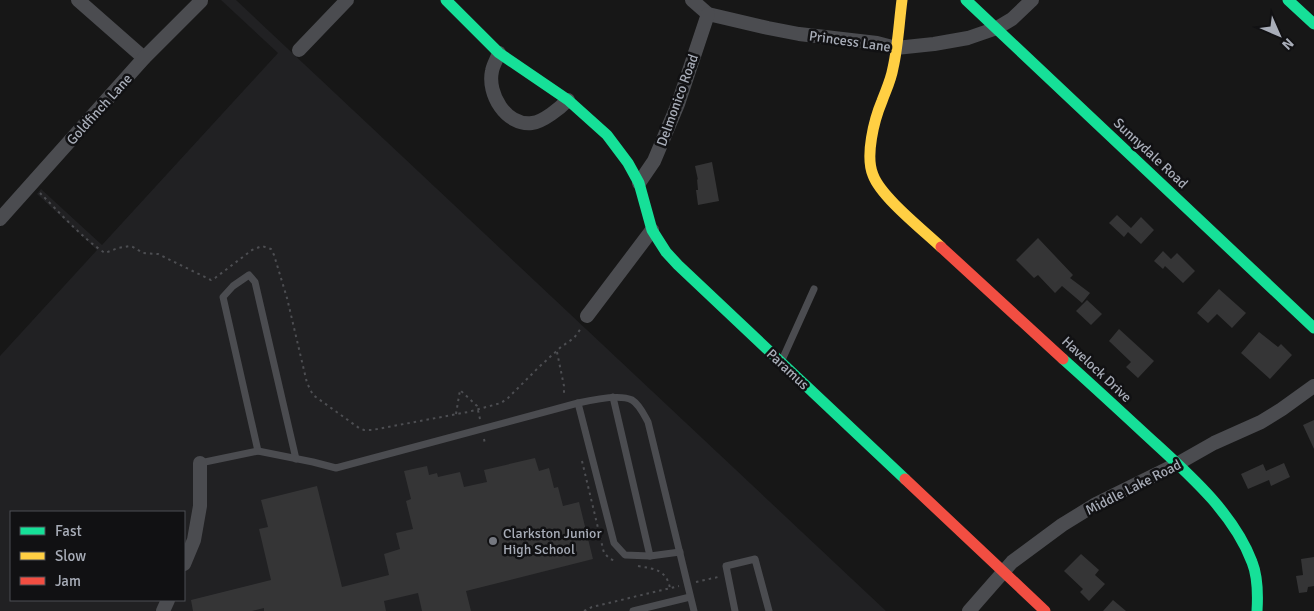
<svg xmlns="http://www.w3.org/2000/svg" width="1314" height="611" font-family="Signika,sans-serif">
  <rect width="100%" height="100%" fill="#171717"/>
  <path fill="#212123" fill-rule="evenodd" d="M221 0H236L886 611H0V356L97 250 37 194 41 189 102 245 278 53ZM11 512H184V600H11Z"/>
  <g fill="#353536">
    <path d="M712 162 719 201 698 205 696 190H698L697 179 698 180 695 166Z"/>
    <path d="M1117 215 1131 228 1141 217 1154 230 1141 244 1128 232 1124 237 1109 223Z"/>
    <path d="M1038 238 1073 275 1070 278 1090 293 1082 303 1062 286 1055 293 1038 275 1034 278 1016 260Z"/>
    <path d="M1163 251 1171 259 1177 253 1195 271 1183 283 1165 266 1163 269 1154 261Z"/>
    <path d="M1219 289 1246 313 1232 328 1217 314 1208 323 1197 313Z"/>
    <path d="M1087 300 1102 314 1091 325 1076 311Z"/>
    <path d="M1119 329 1154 361 1138 378 1126 367 1131 362 1109 341Z"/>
    <path d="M1259 332 1278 347 1281 344 1292 355 1270 379 1241 353Z"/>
    <path d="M1314 420V449L1303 425Z"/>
    <path d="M535 458 539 471 549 468 554 488 558 487 563 506 579 502 593 559 466 591 471 611H422L418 593 384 601 386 611H264V608L252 611H193L191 600 271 580 259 529 268 527 261 500 317 486 342 587 389 575 384 554 400 549 396 533 413 529 406 501 411 499 404 471 427 466 429 475 437 473 438 477 460 472 464 487 487 482 484 470Z"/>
    <path d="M1284 463 1290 477 1271 486 1269 480 1248 489 1241 474 1263 464 1266 471Z"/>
    <path d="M1081 554 1099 570 1095 575 1105 584 1089 601 1080 592 1083 589 1064 571Z"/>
    <path d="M1314 557V586L1308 587 1307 592 1299 593 1296 576 1303 575 1301 559Z"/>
    <path d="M1113 600 1126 611H1103Z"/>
  </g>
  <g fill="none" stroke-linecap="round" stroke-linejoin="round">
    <g stroke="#4d4e52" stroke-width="2" stroke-dasharray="2.5 4" stroke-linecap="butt">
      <path d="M40 193C59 212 83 239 105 253L118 248 130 246 133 247 143 253 158 254 211 280 215 278 252 250 262 246 271 249 274 255 287 298 307 383 313 395 359 428 364 430H372L468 412 501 403 508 398 539 367 561 347 574 338 582 327"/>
      <path d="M557 352 564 386V394L565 396"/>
      <path d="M456 414 460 390 477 406 480 419"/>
      <path d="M484 439 485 444"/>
      <path d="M582 461 604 553 610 559 616 561"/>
      <path d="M638 566C654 569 666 569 670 588"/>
      <path d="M696 582 718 577"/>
      <path d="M584 611 592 607 679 586"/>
    </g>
    <g stroke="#4b4c50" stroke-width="7">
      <path d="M782 360 814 289"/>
      <path d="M613 397 650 556"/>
      <path d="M578 403 614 543 625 555 650 556 680 552"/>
      <path d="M258 451 223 297 233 286 249 275 255 282 296 459"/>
      <path d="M200 463 258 451 313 462 336 468 578 403C591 400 620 394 632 400 640 405 644 415 648 422L694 611"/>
      <path d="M633 611 690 597"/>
      <path d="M735 611 726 566 755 559 769 611"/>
    </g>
    <g stroke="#4b4c50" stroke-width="14">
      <path d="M78 0 144 58"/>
      <path d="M692 0 708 14 768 28 799 34 877 43 896 48 934 44 968 38 997 28 1012 19 1032 0"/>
      <path d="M299 50 347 0"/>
      <path d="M499 53C497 59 493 65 492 71 487 94 506 126 532 123 543 122 560 108 568 100"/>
      <path d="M639 183 654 161 678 104 708 14"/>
      <path d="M0 219 144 58 201 1"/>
      <path d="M587 316 652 230"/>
      <path d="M184 564 194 540 200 506V463"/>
      <path d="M163 611 168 600"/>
      <path d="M969 611 1012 562 1062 525 1096 504 1177 464 1214 443 1261 422 1282 409 1314 386"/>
    </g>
    <g stroke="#16e098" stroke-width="11">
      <path d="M446 0 499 53 568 100 607 135 628 163 639 183 652 230 666 252 678 265 905 479"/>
      <path d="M966 0 1314 328"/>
      <path d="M1288 0 1314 24"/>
      <path d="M1063 359C1091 384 1118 409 1145 434 1184 470 1233 511 1252 562 1258 577 1258 595 1257 611"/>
    </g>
    <path stroke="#ffcf43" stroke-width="11" d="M902 0C899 23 898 46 893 68 891 80 886 90 882 101 874 120 865 156 873 175 881 197 923 230 941 247"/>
    <g stroke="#f24e42" stroke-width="11">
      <path d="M941 247 1063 359"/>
      <path d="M905 479 1045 611"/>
    </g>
  </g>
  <circle fill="#757880" stroke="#111113" stroke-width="2" cx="493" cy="541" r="5"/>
  <g text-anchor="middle" stroke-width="5" stroke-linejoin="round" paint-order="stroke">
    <g font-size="14" fill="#a8adb8" stroke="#111113">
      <text transform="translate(850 41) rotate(8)" y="5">Princess Lane</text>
      <text transform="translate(677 100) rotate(-70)" y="5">Delmonico Road</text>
      <text transform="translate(99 109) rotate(-48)" y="5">Goldfinch Lane</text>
      <text transform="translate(1151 153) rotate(43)" y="5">Sunnydale Road</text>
      <text transform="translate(788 369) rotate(43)" y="5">Paramus</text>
      <text transform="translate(1097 369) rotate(43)" y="5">Havelock Drive</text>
      <text transform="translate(1133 487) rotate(-27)" y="5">Middle Lake Road</text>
    </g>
    <g font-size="14" fill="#a8adb8" stroke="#111113" text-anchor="start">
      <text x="503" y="538">Clarkston Junior<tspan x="503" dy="16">High School</tspan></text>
    </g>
  </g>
  <rect x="10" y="511" width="175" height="90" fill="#111113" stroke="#4d4f55"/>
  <rect x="20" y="527" width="25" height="8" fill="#16e098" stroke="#4d4f55"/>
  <text x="55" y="536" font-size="15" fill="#a8adb8">Fast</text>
  <rect x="20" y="552" width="25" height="8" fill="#ffcf43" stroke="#4d4f55"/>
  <text x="55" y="561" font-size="15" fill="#a8adb8">Slow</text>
  <rect x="20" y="577" width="25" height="8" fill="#f24e42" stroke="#4d4f55"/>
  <text x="55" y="586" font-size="15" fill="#a8adb8">Jam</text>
  <g transform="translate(1279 35) rotate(135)" stroke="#111113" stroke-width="4" paint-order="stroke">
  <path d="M0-4L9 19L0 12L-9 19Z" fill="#a8adb8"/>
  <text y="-8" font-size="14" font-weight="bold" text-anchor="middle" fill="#a8adb8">N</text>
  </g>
</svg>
